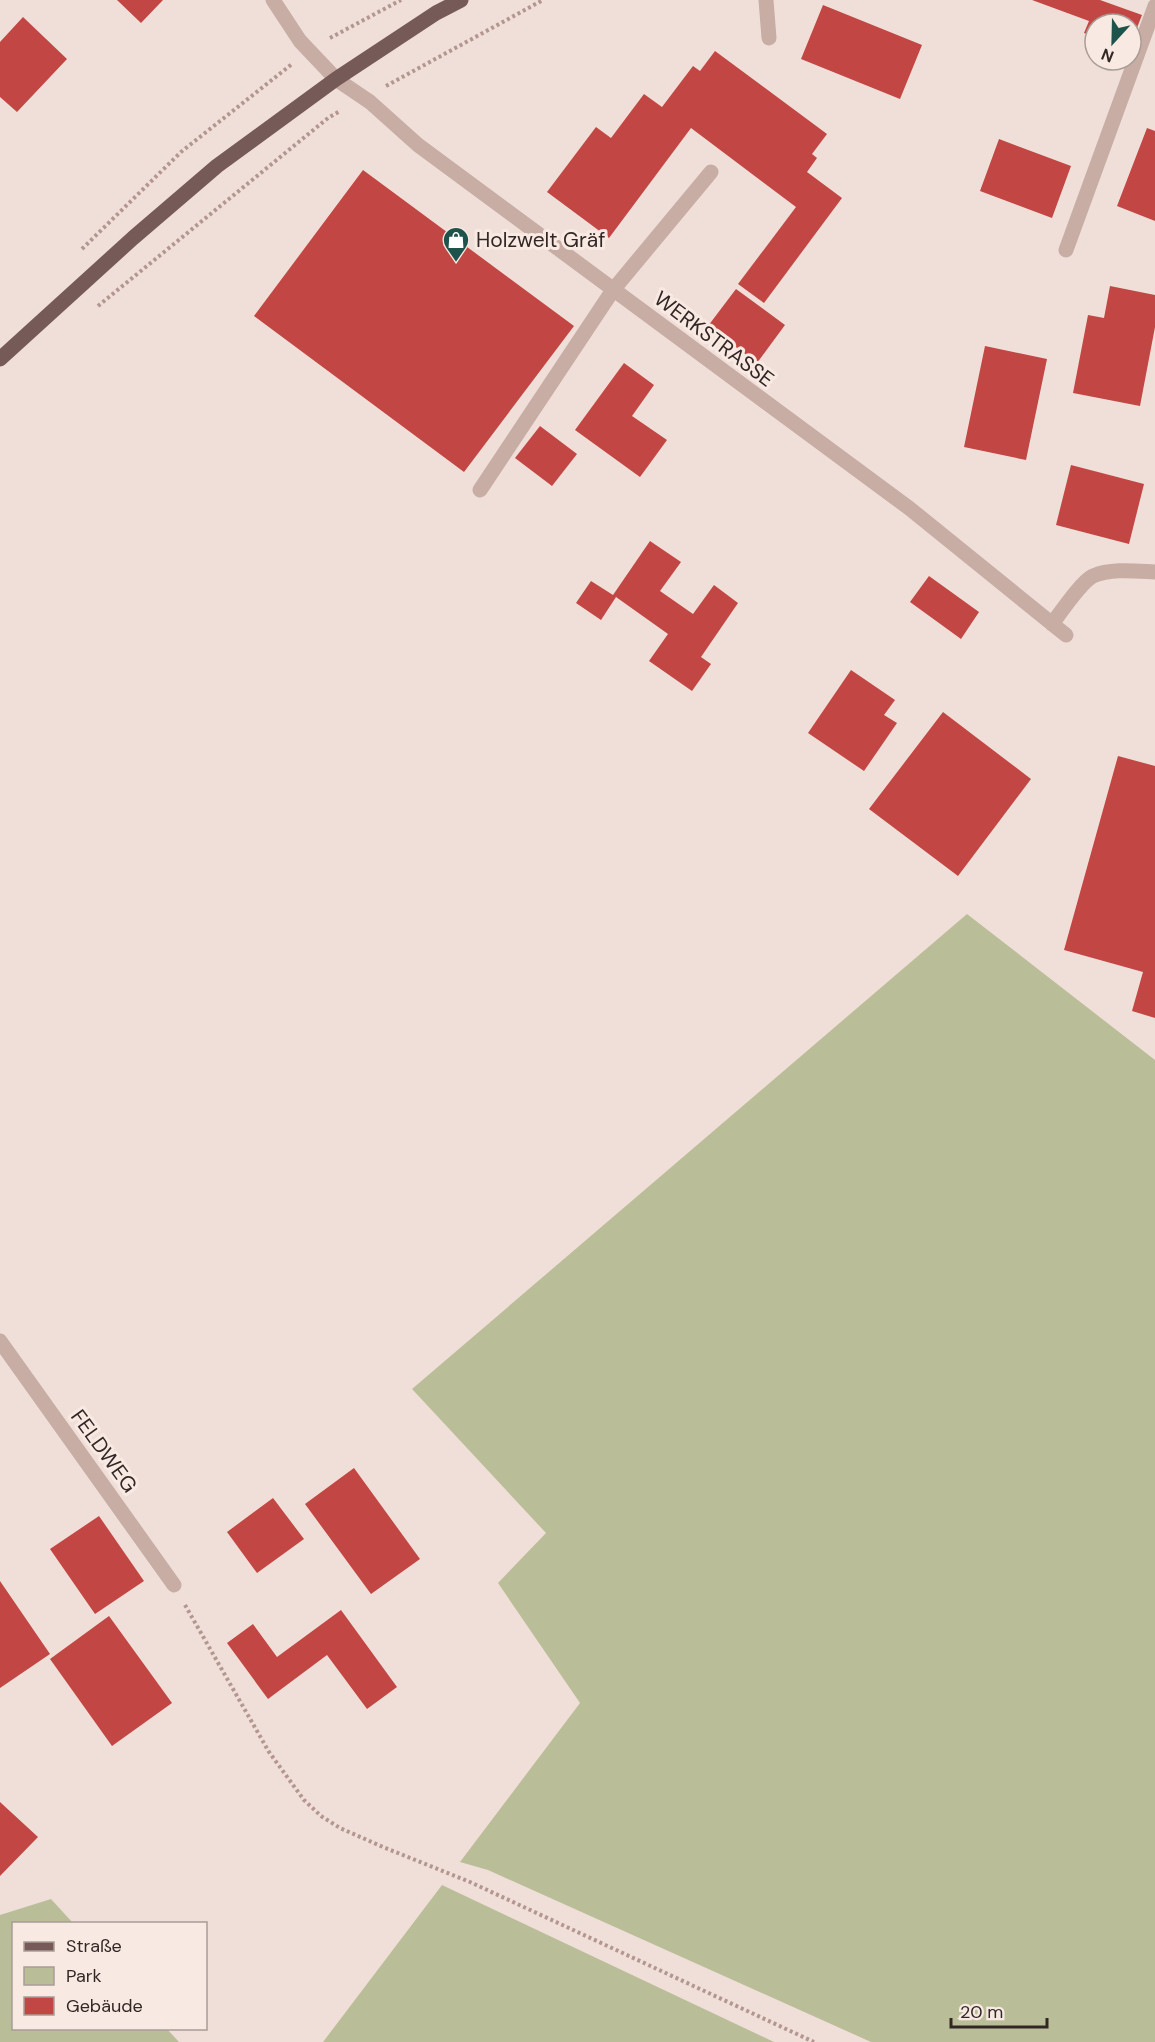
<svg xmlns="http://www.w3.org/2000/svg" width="1155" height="2042" font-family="'DM Sans',sans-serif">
	<rect width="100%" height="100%" fill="#f0dfd8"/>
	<path fill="#babe98" d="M967 914 1155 1060V2042H871L488 1870 460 1862 580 1703 498 1583 546 1533 412 1389Z
		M442 1885 774 2042H323Z
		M51 1899 73 1923 14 1924V2028L167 2029 179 2042H0V1915Z"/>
	<path fill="#c24643" d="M117 0H163L141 23Z
		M1032 0H1100L1142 15 1131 43V24H1095V37L1084 33 1089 21Z
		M823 5 922 45 900 99 801 59Z
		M23 17 67 59 17 112 0 97V42Z
		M715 51 827 134 812 154 817 158 807 172 842 198 764 303 738 284 796 207 691 128 609 238 547 192 596 127 611 138 644 94 662 107 693 66 700 71Z
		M1147 128 1155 131V221L1117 206Z
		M999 139 1071 166 1052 218 980 191Z
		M363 170 574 326 464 472 254 316Z
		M1110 286 1155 295V327L1140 406 1073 393 1088 315 1104 318Z
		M736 289 785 325 757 363 708 326Z
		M985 346 1047 359 1026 460 964 447Z
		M624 363 654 385 632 416 667 440 640 477 575 430Z
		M540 426 577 454 552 486 515 458Z
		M1071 465 1144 484 1129 544 1056 525Z
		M650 541 681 562 660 591 693 614 714 585 738 603 701 657 711 664 692 691 649 661 668 634 616 597 601 620 576 603 591 581 613 595Z
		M929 576 979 612 961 639 910 602Z
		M851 670 895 700 884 715 897 723 864 771 808 733Z
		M943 712 1031 779 958 876 869 809Z
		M1118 756 1155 766V1018L1132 1011 1143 972 1064 950Z
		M354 1468 420 1559 371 1594 305 1504Z
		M273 1498 304 1539 257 1573 227 1532Z
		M99 1516 144 1581 95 1614 50 1549Z
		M0 1581 50 1654 0 1688Z
		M341 1610 397 1687 367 1709 327 1655 268 1699 227 1643 253 1624 277 1657Z
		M109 1616 172 1703 112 1746 50 1659Z
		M0 1802 38 1837 0 1876Z"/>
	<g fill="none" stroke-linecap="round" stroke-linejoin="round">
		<path stroke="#b3968f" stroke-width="4" stroke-dasharray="3 3" stroke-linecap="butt" d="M330 38 401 0
			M386 86 543 0
			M82 249 181 152 292 64
			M98 306 328 118 340 111
			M185 1605 269 1752 304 1800 321 1816 340 1828 383 1847 470 1882 814 2042"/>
		<path stroke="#c7ada4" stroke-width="15" d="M273 0 300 41 336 79 370 102 418 145 909 508 1066 635
			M766 0 769 38
			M1066 250 1155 6
			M480 490 613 290 711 172
			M1052 624C1061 612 1081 582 1093 576 1111 568 1136 571 1155 572
			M0 1341 174 1585"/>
		<path stroke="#755a57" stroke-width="15" d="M0 359 133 238 217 166 336 79 436 13 461 0"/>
	</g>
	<defs>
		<g id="shop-pin" transform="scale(1.35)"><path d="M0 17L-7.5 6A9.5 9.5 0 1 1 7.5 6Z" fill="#1d534b" stroke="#f8eae3"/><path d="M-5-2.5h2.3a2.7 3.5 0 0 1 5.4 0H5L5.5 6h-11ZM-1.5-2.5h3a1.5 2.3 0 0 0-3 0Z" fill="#fff"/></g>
	</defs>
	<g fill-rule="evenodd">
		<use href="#shop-pin" x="456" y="240"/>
	</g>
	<g text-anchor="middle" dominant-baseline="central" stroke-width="6" stroke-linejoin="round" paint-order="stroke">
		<g font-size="21" fill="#332726" stroke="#f8eae3" text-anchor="start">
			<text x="476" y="240">Holzwelt Gräf</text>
		</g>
		<g font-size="21" fill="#332726" stroke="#f8eae3">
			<text transform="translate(714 339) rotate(37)">WERKSTRASSE</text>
			<text transform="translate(104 1451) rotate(54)">FELDWEG</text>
		</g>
	</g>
	<rect x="12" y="1922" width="195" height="108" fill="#f8eae3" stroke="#a99c97" stroke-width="1.5"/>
	<rect x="24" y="1942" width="30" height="9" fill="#755a57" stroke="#a99c97" stroke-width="1.5"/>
	<text x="66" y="1952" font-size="18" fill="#332726">Straße</text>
	<rect x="24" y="1967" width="30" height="18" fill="#babe98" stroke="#a99c97" stroke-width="1.5"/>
	<text x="66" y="1982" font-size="18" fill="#332726">Park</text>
	<rect x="24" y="1997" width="30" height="18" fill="#c24643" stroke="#a99c97" stroke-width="1.5"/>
	<text x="66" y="2012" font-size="18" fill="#332726">Gebäude</text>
	<g transform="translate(1113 42) rotate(202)"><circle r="28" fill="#f8eae3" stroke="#a99c97" stroke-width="1.5"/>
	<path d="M0-4.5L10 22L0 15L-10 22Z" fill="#1d534b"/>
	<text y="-9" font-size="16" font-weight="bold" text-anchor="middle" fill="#332726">N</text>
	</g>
	<path d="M951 2018v9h96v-9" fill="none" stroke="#332726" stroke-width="3"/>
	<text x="960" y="2018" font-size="18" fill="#332726" stroke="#f8eae3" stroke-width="4.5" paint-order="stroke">20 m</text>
</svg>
